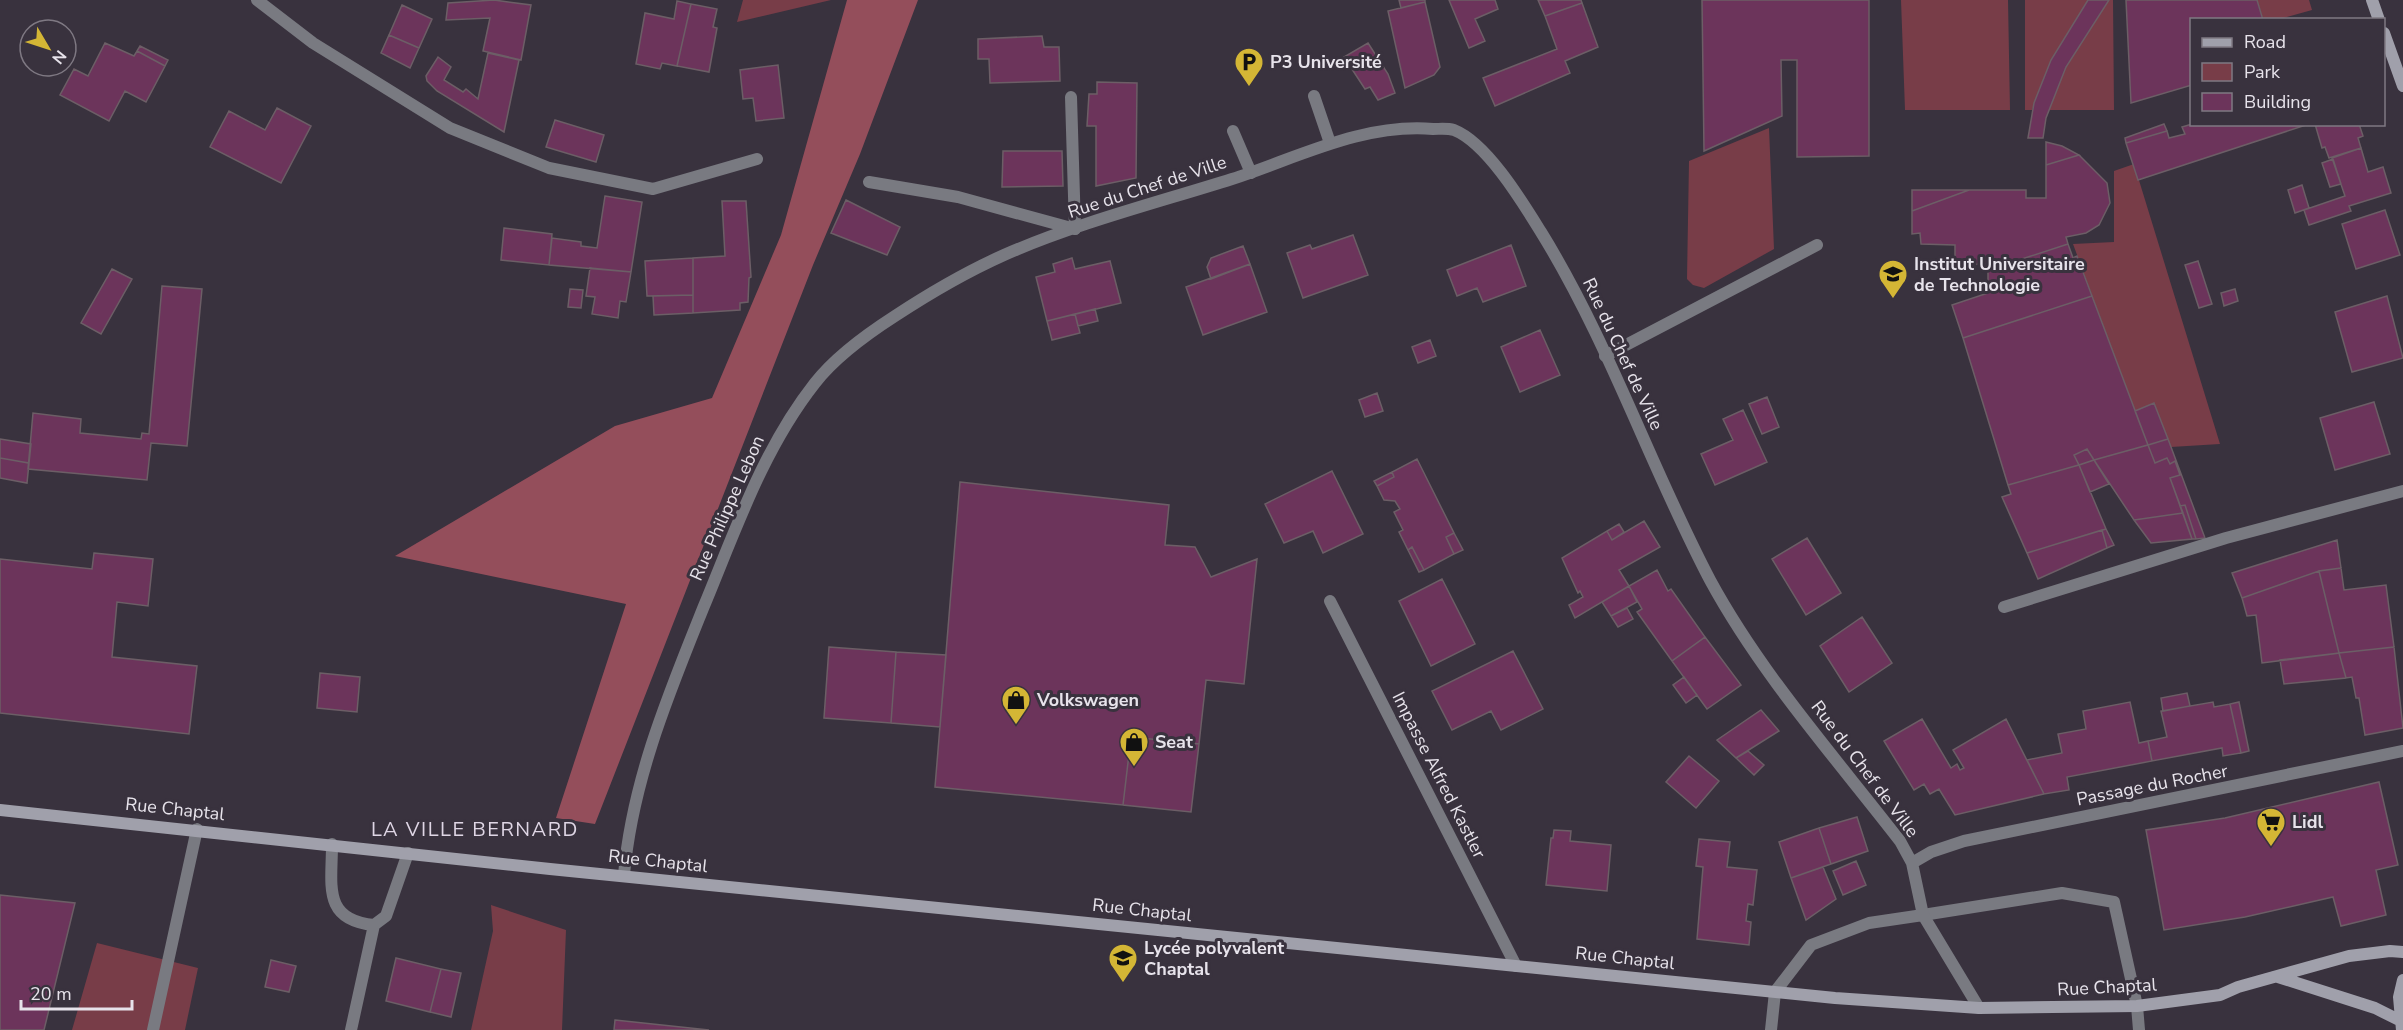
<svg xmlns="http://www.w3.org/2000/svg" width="2403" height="1030" font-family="'Nunito Sans',sans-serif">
	<rect width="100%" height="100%" fill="#39323e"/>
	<path fill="#783d48" d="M743 0H831L737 22Z
		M1901 0H2008L2010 110H1905Z
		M2025 0H2088L2051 60 2032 110H2025Z
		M2109 0H2113L2114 110H2048L2066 67Z
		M2257 0H2309L2312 10 2280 19H2263Z
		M1769 128 1774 249 1704 288 1693 285 1687 279 1689 161Z
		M2134 164 2220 444 2171 447 2154 403 2135 411 2073 244 2114 242V171Z
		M491 905 566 930 562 1030H471L493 931Z
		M97 943 198 968 185 1030H72Z"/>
	<path fill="#944e5b" d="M847 0H918L860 154 813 265 595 824 556 818 626 604 395 556 615 426 712 398 781 235Z"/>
	<path fill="#6c345b" stroke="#6c5e66" stroke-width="1.5" d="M494 0 531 5 521 60 483 51 490 18 446 20 448 3Z
		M1399 0H1425V2L1401 8Z
		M1449 0H1495L1498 9 1475 19 1485 41 1469 48Z
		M1538 0H1581L1582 3 1545 16Z
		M1702 0H1869V156L1797 157V60H1781L1782 116 1704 151Z
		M2088 0H2109L2066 67 2046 118 2043 138H2028L2034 103 2051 60Z
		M2126 0H2257L2263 20H2192V85L2131 103Z
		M677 1 691 4 677 66 662 63 660 69 636 64 645 13 674 19Z
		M1425 2 1440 67 1434 75 1405 88 1388 11Z
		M1582 3 1598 47 1565 61 1570 73 1495 106 1483 78 1557 49 1545 16Z
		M691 4 717 9 713 27 717 28 709 72 677 66Z
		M402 5 432 19 419 48 389 35Z
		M389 35 419 48 410 68 381 53Z
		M1042 36 1044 47H1059L1060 81 990 83 989 59H978V39Z
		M105 43 134 56 137 51 165 66 146 102 125 91 109 121 60 95 74 69 88 76Z
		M1368 43 1388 74 1395 93 1378 100 1370 87 1365 89 1344 57Z
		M140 46 168 60 165 66 137 51Z
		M488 53 519 60 504 132 437 91 427 81 426 76 438 57 451 67 444 80 463 92 466 89 478 99Z
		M778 65 784 118 756 121 753 98 743 99 740 70Z
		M1097 82 1137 83 1136 178 1096 186V126H1087L1089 94H1097Z
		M277 108 311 126 281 183 210 147 229 111 265 130Z
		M555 120 604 135 596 162 546 147Z
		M2164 124 2167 131 2126 143 2125 138Z
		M2192 124H2309L2138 180 2126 143 2167 131 2169 138 2185 134 2182 127Z
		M2315 124H2359L2363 136 2358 138 2361 148 2329 158 2325 147 2322 148Z
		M2046 142 2062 146 2079 155 2046 165Z
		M2361 148 2368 172 2383 167 2391 193 2349 206 2351 211 2309 225 2304 210 2345 196 2332 158Z
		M1003 151H1062L1063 186 1002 187Z
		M2079 155 2107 183 2110 203 2099 225 2086 233 2066 237 2068 244 1988 270 1989 264H1955V245L1921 244 1920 233 1912 234V211L1969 190H2026V198H2046V165Z
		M2333 159 2341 184 2330 187 2322 163Z
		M2302 185 2309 208 2295 213 2288 190Z
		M1912 190H1969L1912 211Z
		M605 196 642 202 631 272 549 265 552 238 581 242V246L597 248Z
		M846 200 900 227 887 255 831 233Z
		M722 201H746L751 277 749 278 748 302 740 303V310L693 313V258L725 256Z
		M2385 210 2400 255 2356 269 2342 224Z
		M504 228 552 234 549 265 501 260Z
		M1353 235 1368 275 1303 298 1287 253 1310 245 1312 249Z
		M2068 244 2073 258 2077 256 2092 296 1963 338 1952 305 1988 293V270Z
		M1511 245 1526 286 1483 302 1477 288 1457 296 1447 270Z
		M1243 246 1250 264 1211 279 1207 267 1211 258Z
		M693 258V295L647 296 645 261Z
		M1072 258 1075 269 1110 261 1121 303 1047 321 1036 277 1055 272 1053 264Z
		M2198 261 2212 304 2199 308 2185 265Z
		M1250 264 1267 312 1203 335 1186 287Z
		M590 268 631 272 626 302 620 301 618 318 592 314 595 297 586 296Z
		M112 269 132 279 101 334 81 323Z
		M162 286 202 289 187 446 151 443 147 480 28 469 33 413 81 419 80 433 141 439 142 433 149 434Z
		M570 289 583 290 581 308 568 307Z
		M2235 289 2238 301 2224 306 2221 293Z
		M693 295V313L654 315 653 296Z
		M2092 296 2148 445 2094 460 2087 449 2074 455 2079 465 2008 485 1963 338Z
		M2387 296 2403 358 2352 372 2335 312Z
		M1095 309 1098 321 1078 326 1075 314Z
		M1075 314 1080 333 1052 340 1047 321Z
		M1540 330 1560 375 1520 392 1501 347Z
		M1430 340 1436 356 1418 363 1412 347Z
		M1377 393 1383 411 1365 417 1359 400Z
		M1767 397 1779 427 1762 434 1749 404Z
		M2374 402 2390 454 2335 470 2320 418Z
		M2154 403 2168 439 2148 445 2135 411Z
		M1743 410 1767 462 1715 485 1701 454 1733 440 1723 419Z
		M0 439 31 444 29 463 0 458Z
		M2168 439 2171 447 2205 538 2196 539 2185 505 2180 506 2170 478 2180 475 2175 461 2170 464 2167 458 2155 463 2148 445Z
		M2148 445 2155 463 2167 458 2170 464 2175 461 2180 475 2170 478 2183 513 2134 520 2094 460Z
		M2087 449 2094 460 2079 465 2074 455Z
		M0 458 29 463 27 483 0 478Z
		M1417 459 1454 533 1446 537 1454 554 1424 570 1412 547 1408 550 1399 532 1403 530 1394 512 1400 509 1395 501 1384 500 1377 486 1394 477 1392 472Z
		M2094 460 2109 484 2090 492 2079 465Z
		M2079 465 2106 529 2027 553 2002 497 2011 494 2008 485Z
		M1332 471 1363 534 1323 553 1313 531 1284 543 1265 504Z
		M1392 472 1394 477 1377 486 1374 481Z
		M960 482 1169 505 1165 545 1195 547 1211 577 1257 559 1244 684 1206 680 1199 744 1131 737 1123 805 935 787Z
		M2185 505 2196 539H2192L2180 506Z
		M2183 513 2192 539 2151 543 2134 520Z
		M1644 521 1660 547 1619 570 1629 586 1575 618 1569 605 1583 597 1580 591 1578 593 1562 558 1607 531 1612 540Z
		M1619 524 1624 532 1612 540 1607 531Z
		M2106 529 2114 545 2107 548 2102 530Z
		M2102 530 2107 548 2038 579 2027 553Z
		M1454 533 1463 550 1454 554 1446 537Z
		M1807 538 1841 593 1806 615 1772 559Z
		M2337 540 2341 568 2319 571 2242 598 2232 573Z
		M1412 547 1424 570 1419 572 1408 550Z
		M94 553 153 559 148 606 117 602 112 657 197 666 189 734 0 713V559L92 569Z
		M2341 568 2344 590 2386 585 2394 647 2339 653 2319 571Z
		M1657 570 1668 591 1671 589 1705 637 1672 661 1637 612 1642 609 1629 586Z
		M2319 571 2339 653 2262 663 2256 615 2247 616 2242 598Z
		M1442 579 1475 644 1431 666 1399 601Z
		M1629 586 1637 602 1611 616 1602 602Z
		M1627 608 1633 619 1618 627 1611 616Z
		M1862 617 1892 663 1849 692 1820 646Z
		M1705 637 1741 685 1707 709 1672 661Z
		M829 647 896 652 891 723 824 718Z
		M2394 647 2403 728 2365 735 2359 698H2356L2352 677 2346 678 2339 653Z
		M1513 651 1543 709 1501 730 1491 711 1452 730 1432 691Z
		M896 652 946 655 940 727 891 723Z
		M2339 653 2346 678 2284 684 2280 660Z
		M320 673 360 677 357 712 317 708Z
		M1684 677 1697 695 1686 703 1673 685Z
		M2187 693 2190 706 2163 711 2161 698Z
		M2130 702 2139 743 2148 741 2152 761 2067 777 2069 790 2044 794 2027 760 2062 753 2058 734 2086 729 2083 711Z
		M2213 702 2214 707 2230 704 2241 753 2223 756 2222 748 2152 761 2148 741 2167 737 2161 711Z
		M2239 702 2249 751 2241 753 2230 704Z
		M1761 710 1779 731 1736 758 1717 740Z
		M1922 719 1951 768 1957 764 1960 770 1964 768 1953 750 2006 719 2044 794 1955 815 1939 789 1930 794 1924 784 1914 790 1884 741Z
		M1131 737 1199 744 1191 812 1123 805Z
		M1748 751 1764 765 1754 775 1736 758Z
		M1689 756 1719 781 1696 808 1666 782Z
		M2379 782 2398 865 2376 870 2386 915 2341 926 2333 897 2245 917 2164 930 2146 830 2225 818Z
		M1857 817 1868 851 1831 864 1819 828Z
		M1819 828 1831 864 1791 878 1779 842Z
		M1554 830 1571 831 1570 841 1611 845 1607 891 1546 885 1551 838H1553Z
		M1699 839 1730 842 1727 867 1757 870 1753 905 1748 904 1746 921 1751 922 1749 945 1697 939 1703 867 1696 866Z
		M1856 861 1866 885 1843 895 1833 871Z
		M1823 867 1836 899 1806 920 1791 878Z
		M0 895 75 903 44 1030H0Z
		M396 958 441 969 430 1012 386 1001Z
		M271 960 296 966 289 992 265 987Z
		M441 969 461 973 451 1017 430 1012Z
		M615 1020 709 1030H614Z"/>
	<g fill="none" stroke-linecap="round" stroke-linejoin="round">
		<path stroke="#797a81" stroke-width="12" d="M1314 96 1330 143
			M1071 97 1075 229
			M1233 131 1251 173
			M1605 356 1817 245
			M2004 607 2226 538 2403 491
			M332 844C332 885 322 920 374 925L386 916 408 853
			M1923 915 2062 893 2114 902 2137 1006
			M153 1030 197 829
			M351 1030 374 925
			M1771 1030 1775 992"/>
		<path stroke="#797a81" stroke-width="12" d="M257 0 313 43 450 128 549 168 653 189 757 159
			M869 182 958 197 1075 229
			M1330 601 1516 966
			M1912 863 1931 852 1964 841 2403 751
			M624 875C632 781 669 693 704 606 736 529 763 449 815 383 836 356 867 334 895 316 930 293 966 272 1004 255 1077 223 1156 203 1232 179 1297 158 1362 123 1433 129 1440 129 1447 128 1454 130 1487 143 1523 203 1541 232 1609 342 1650 466 1710 580 1761 674 1835 757 1900 841L1912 863 1923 915 1979 1008
			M1775 992 1811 945 1869 923 1923 915
			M2137 1006 2139 1030"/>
		<path stroke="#a0a0ab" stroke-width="12" d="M2372 0 2379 20
			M2384 33 2403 86
			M0 810 550 869 1835 998 1979 1008 2137 1006 2220 995 2238 987 2349 956 2390 951 2403 952
			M2278 977 2375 1008 2399 1020
			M2402 1030 2399 997 2403 980"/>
	</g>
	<defs>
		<g id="parking-pin" transform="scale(1.5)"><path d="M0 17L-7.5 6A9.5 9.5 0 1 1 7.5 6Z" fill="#d4b635" stroke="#39323e"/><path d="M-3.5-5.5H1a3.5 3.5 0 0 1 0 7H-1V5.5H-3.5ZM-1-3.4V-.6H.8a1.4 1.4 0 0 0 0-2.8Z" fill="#111"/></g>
		<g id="university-pin" transform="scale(1.5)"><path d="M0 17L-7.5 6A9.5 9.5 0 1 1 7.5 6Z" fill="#d4b635" stroke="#39323e"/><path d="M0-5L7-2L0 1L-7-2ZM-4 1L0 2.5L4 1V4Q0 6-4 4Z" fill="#111"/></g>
		<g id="shop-pin" transform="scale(1.5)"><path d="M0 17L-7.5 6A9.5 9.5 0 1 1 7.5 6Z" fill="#d4b635" stroke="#39323e"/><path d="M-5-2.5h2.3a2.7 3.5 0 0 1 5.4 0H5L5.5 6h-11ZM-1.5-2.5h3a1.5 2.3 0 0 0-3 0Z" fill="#111"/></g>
		<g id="supermarket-pin" transform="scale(1.5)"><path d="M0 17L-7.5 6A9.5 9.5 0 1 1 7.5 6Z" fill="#d4b635" stroke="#39323e"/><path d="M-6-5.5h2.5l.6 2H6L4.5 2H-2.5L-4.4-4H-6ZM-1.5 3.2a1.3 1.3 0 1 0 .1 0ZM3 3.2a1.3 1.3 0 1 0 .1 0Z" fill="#111"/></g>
		<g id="school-pin" transform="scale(1.5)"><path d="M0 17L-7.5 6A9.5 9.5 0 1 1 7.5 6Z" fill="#d4b635" stroke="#39323e"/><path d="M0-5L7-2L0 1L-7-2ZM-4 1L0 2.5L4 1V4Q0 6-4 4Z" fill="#111"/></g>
	</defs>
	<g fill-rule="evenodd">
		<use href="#parking-pin" x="1249" y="62"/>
		<use href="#university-pin" x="1893" y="274"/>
		<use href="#shop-pin" x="1016" y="700"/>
		<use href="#shop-pin" x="1134" y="742"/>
		<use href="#supermarket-pin" x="2271" y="822"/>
		<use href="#school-pin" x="1123" y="958"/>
	</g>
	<g text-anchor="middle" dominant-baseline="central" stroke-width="6" stroke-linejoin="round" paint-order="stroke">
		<g font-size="18" font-weight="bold" fill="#e7e3eb" stroke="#39323e" text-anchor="start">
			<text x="1270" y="62">P3 Université</text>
			<text x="1914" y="264">Institut Universitaire<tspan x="1914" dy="21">de Technologie</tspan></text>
			<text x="1037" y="700">Volkswagen</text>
			<text x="1155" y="742">Seat</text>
			<text x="2292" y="822">Lidl</text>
			<text x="1144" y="948">Lycée polyvalent<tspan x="1144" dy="21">Chaptal</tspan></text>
		</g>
		<g font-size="18" fill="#e7e3eb" stroke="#39323e">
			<text transform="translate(1147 187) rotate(-18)">Rue du Chef de Ville</text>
			<text transform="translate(1623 354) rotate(65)">Rue du Chef de Ville</text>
			<text transform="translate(727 508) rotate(-66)">Rue Philippe Lebon</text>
			<text transform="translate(1865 769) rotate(53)">Rue du Chef de Ville</text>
			<text transform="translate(1439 775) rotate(63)">Impasse Alfred Kastler</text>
			<text transform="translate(2152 785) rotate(-11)">Passage du Rocher</text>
			<text transform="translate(175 809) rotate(6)">Rue Chaptal</text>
			<text transform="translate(658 861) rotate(6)">Rue Chaptal</text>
			<text transform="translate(1142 910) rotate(6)">Rue Chaptal</text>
			<text transform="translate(1625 958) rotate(6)">Rue Chaptal</text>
			<text transform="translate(2107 987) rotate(-3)">Rue Chaptal</text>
		</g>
		<g font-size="20" letter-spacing="1.5" fill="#dfd6e5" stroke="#39323e">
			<text x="475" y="829">LA VILLE BERNARD</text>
		</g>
	</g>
	<rect x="2190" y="18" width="195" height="108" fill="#39323e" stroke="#7f7983" stroke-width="1.5"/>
	<rect x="2202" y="38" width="30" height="9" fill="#a0a0ab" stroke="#7f7983" stroke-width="1.5"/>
	<text x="2244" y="48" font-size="18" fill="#e7e3eb">Road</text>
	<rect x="2202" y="63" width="30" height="18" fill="#783d48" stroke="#7f7983" stroke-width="1.5"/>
	<text x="2244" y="78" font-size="18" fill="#e7e3eb">Park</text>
	<rect x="2202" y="93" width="30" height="18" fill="#6c345b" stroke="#7f7983" stroke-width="1.5"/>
	<text x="2244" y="108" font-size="18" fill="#e7e3eb">Building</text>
	<g transform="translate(48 48) rotate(129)"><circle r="28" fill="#39323e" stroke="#7f7983" stroke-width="1.5"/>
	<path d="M0-4.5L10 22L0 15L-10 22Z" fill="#d4b635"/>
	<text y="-9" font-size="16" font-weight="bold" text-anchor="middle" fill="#e7e3eb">N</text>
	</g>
	<path d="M21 1000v9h111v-9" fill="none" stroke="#e7e3eb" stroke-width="3"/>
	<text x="30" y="1000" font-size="18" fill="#e7e3eb" stroke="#39323e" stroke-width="4.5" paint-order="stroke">20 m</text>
</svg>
